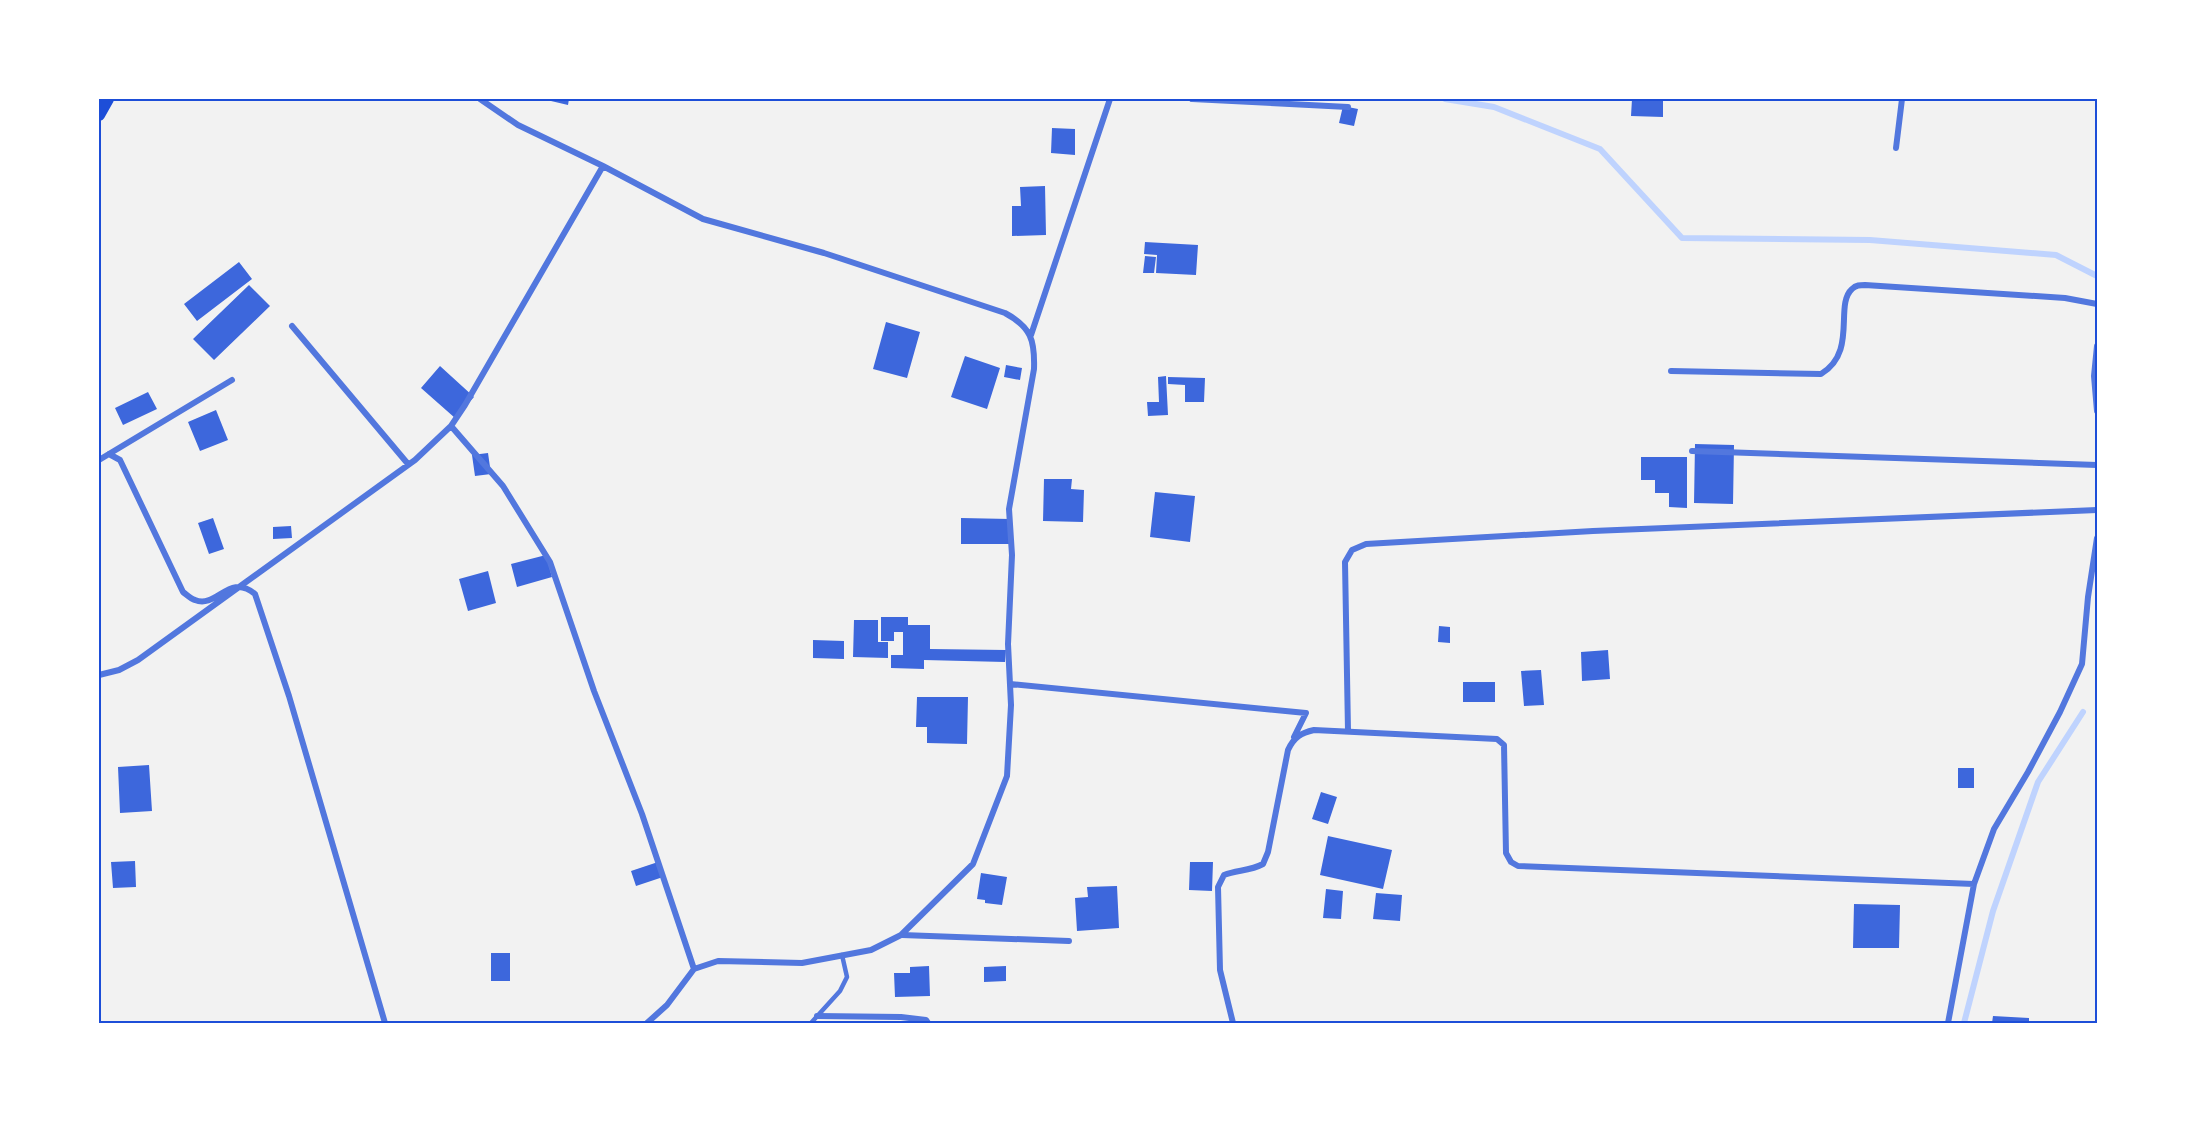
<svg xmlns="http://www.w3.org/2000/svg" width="2196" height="1122" font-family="'Public Sans',sans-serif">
	<rect width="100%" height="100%" fill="#f2f2f2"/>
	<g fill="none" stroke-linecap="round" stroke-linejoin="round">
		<path stroke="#bfd3fe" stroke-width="6" d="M1445 99 1494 107 1600 149 1682 238 1870 240 2056 255 2097 276
			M1964 1023 1993 911 2038 782 2083 712"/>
	</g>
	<path fill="#3d67dc" d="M551 99H569L568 105 551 101Z
		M1632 99H1663V117L1631 116Z
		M1343 106 1358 109 1354 126 1339 123Z
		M1052 128 1075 129V155L1051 153Z
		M1045 186 1046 235 1012 236V206H1021L1020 187Z
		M1145 242 1198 245 1196 275 1156 273 1157 255 1144 254Z
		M1145 256 1156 257 1154 273H1143Z
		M239 262 252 279 197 321 184 304Z
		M249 285 270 306 214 360 193 339Z
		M886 322 920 332 907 378 873 369Z
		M965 356 1000 368 987 409 951 397Z
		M1006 365 1022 368 1020 380 1004 377Z
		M440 366 474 397 455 418 421 388Z
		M1166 376 1168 415 1148 416 1147 402H1159L1158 377Z
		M1168 377 1205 378 1204 402H1185V385L1168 384Z
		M148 392 157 409 123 425 115 408Z
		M216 410 228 440 200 451 188 422Z
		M1695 444 1734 445 1733 504 1694 503Z
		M488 453 491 474 475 476 472 455Z
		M1641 457H1687V508L1669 507V493H1655V480H1641Z
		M1044 479H1072L1071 489 1084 490 1083 522 1043 521Z
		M1155 492 1195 496 1190 542 1150 537Z
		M213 518 224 549 209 554 198 523Z
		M961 518 1010 519V544H961Z
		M291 526 292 538 273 539V527Z
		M546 555 552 577 517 587 511 564Z
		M488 571 496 603 468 611 459 579Z
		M881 617H908V625H930V649L1006 650 1005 662 924 660V669L891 668V655H903V632H894V641H881Z
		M854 620H878V642H888V658L853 657Z
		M1439 626 1450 627V643L1438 642Z
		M813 640 844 641V659L813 658Z
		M1608 650 1610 679 1582 681 1581 652Z
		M1541 670 1544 705 1524 706 1521 671Z
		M1463 682H1495V702H1463Z
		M917 697H968L967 744 927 743V727H916Z
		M149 765 152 811 120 813 118 767Z
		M1958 768H1974V788H1958Z
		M1321 792 1337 797 1328 824 1312 819Z
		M1328 836 1392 850 1383 889 1320 875Z
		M135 861 136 887 113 888 111 862Z
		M658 862 663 877 636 886 631 871Z
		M1190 862H1213L1212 891 1189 890Z
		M981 873 1007 877 1002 905 985 903V900L977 899Z
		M1117 886 1119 928 1077 931 1075 898 1088 897 1087 887Z
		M1326 889 1343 891 1341 919 1323 918Z
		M1376 893 1402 895 1400 921 1373 919Z
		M1854 904 1900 905 1899 948H1853Z
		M491 953H510V981H491Z
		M929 966 930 996 895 997 894 973H910V967Z
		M1006 966V981L984 982V967Z
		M1993 1016 2029 1018V1023H1992Z"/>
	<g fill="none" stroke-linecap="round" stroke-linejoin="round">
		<path stroke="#5277de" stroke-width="4.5" d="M811 1023 840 991 847 977 842 955"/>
		<path stroke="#5277de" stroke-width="6" d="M480 99 518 125 603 166 703 219 824 253 1005 313C1031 327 1035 340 1034 369L1009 509 1012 555 1008 644 1011 705 1007 776 973 864 901 935 871 950 802 963 718 961 694 969 667 1005 647 1023
			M1192 99 1348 107
			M1896 148 1902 99
			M292 326 408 464
			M1031 335 1110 99
			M2097 346 2094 376 2097 411
			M1671 371 1821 374C1858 352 1834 305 1852 289 1856 285 1860 285 1865 285L2065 298 2097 304
			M451 426 503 486 550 562 594 691 642 814 694 969
			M1692 451 2097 465
			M109 454 120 460 183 592C187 595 191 599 195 600 217 609 229 572 255 594L289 696 385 1023
			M99 460 232 380
			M99 675 119 670 138 660 415 460 451 426 465 405 603 166
			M1010 684 1306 713 1294 737
			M1348 731 1345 562 1352 550 1366 544 1593 531 2097 510
			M902 935 1069 941
			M817 1016 901 1017 926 1020 928 1023
			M1233 1023 1220 970 1218 887 1224 875C1237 870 1250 871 1263 864L1268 852 1288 750C1294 737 1301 733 1314 730L1497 739 1504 745 1506 853 1511 862 1518 866 1974 884
			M1948 1023 1974 884 1994 829 2028 772 2060 712 2082 664 2088 597 2097 538"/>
		<path stroke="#1d4ed8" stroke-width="12" d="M99 115 108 99"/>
	</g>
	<rect width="2196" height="1122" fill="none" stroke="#ffffff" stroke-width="201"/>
	<rect x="100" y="100" width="1996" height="922" fill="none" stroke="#1d4ed8" stroke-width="2"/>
</svg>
